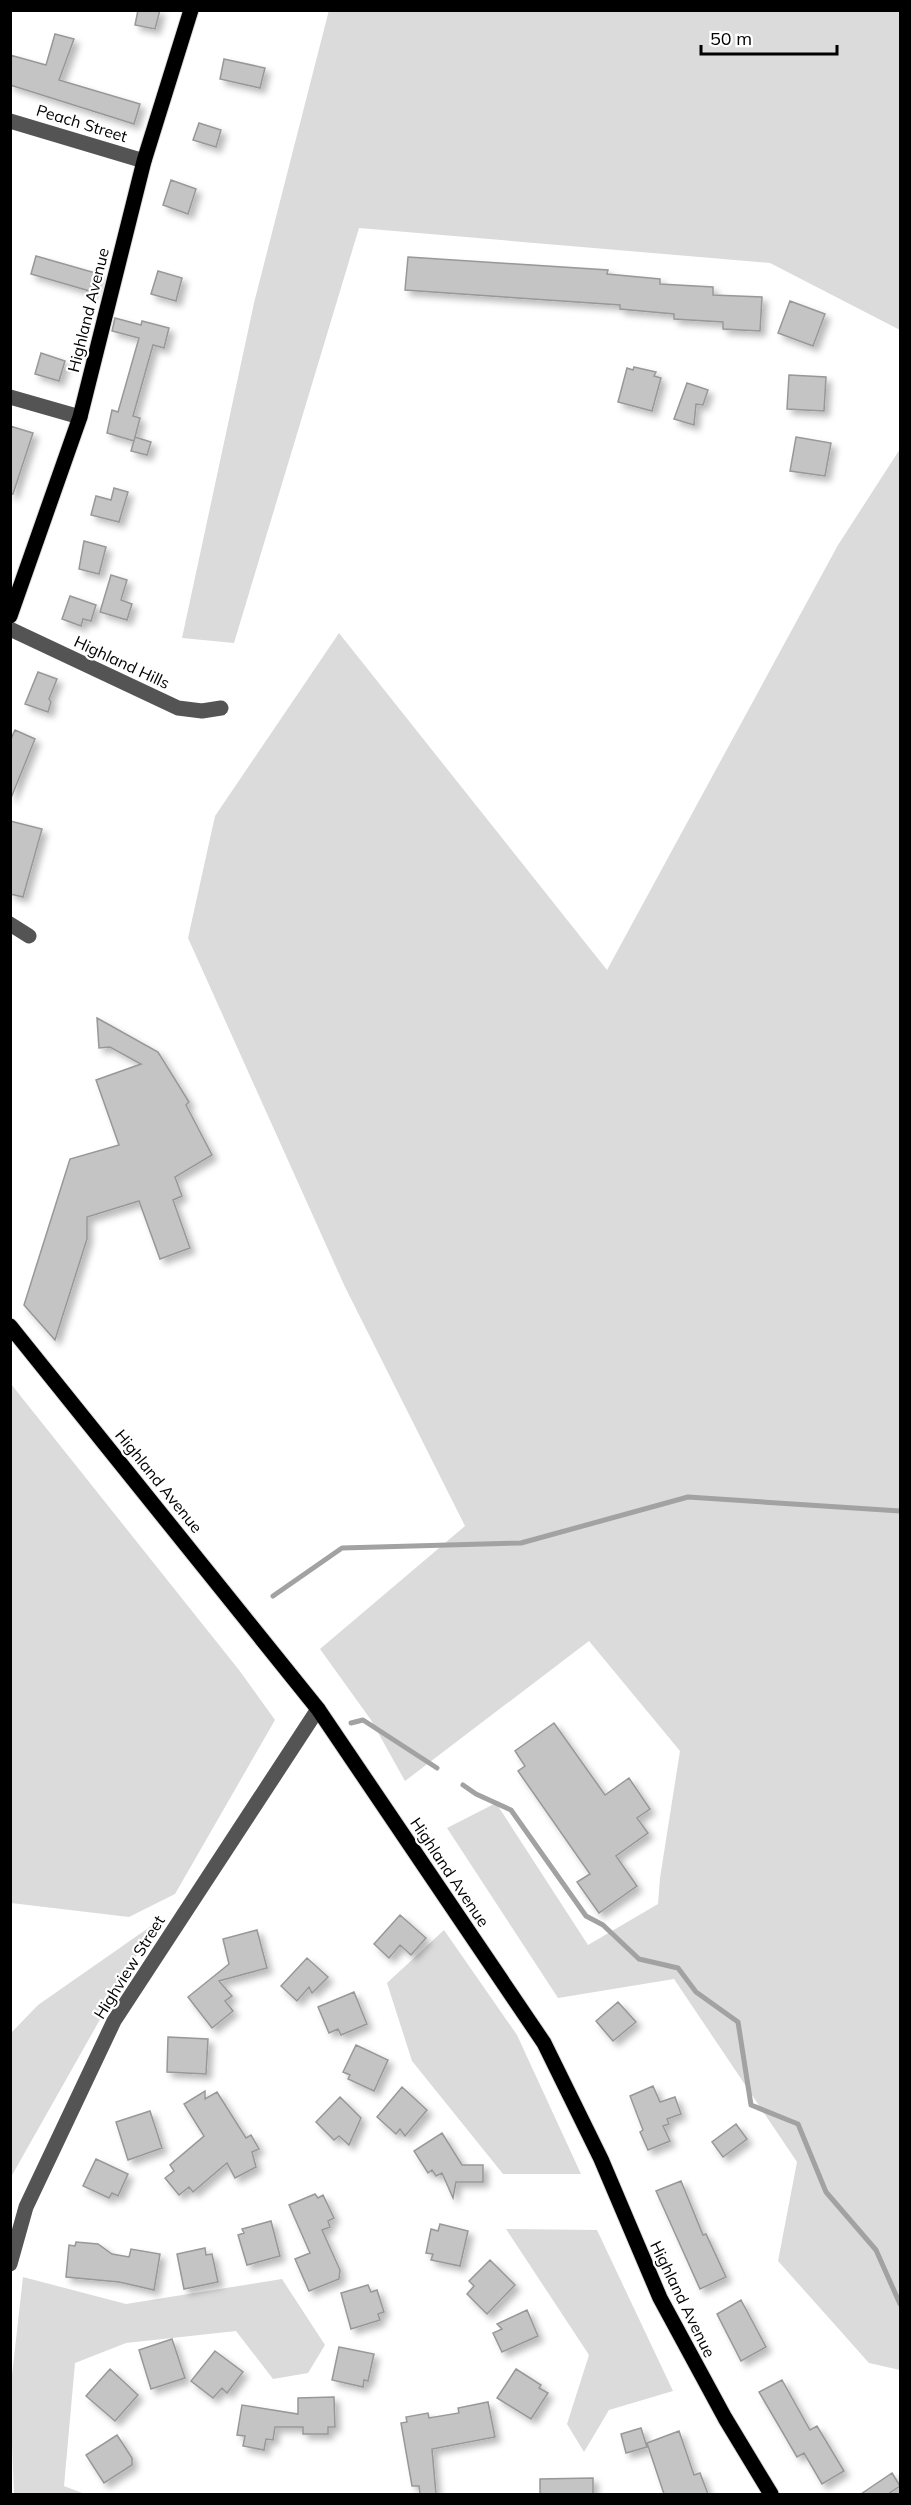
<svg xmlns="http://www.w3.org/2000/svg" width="911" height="2505" font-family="Mulish,sans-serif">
	<defs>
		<filter id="shadow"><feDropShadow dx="5" dy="5" stdDeviation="3" flood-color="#0004"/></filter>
	</defs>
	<rect width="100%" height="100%" fill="#fff"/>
	<path fill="#dbdbdb" d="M329 10 900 11V330L770 263 359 228 234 643 182 638 254 303Z
		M900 449V2370L869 2363 778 2261 797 2162 674 1979 558 1998 447 1828 496 1803 588 1945 658 1904 660 1878 680 1751 589 1641 405 1781 371 1720 320 1649 465 1526 345 1287 188 938 215 816 339 633 607 970 838 545Z
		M11 1384 239 1670 275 1720 175 1894 129 1917 11 1903Z
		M154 1924 11 2177V2033L38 2005Z
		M444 1930 517 2035 581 2174H503L412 2061 387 1983Z
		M506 2229 597 2230 673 2391 609 2410 584 2452 567 2424 589 2355Z
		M23 2277 126 2304 282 2279 325 2345 308 2373 273 2379 236 2331 126 2343 75 2363 64 2486 85 2494H14L10 2393Z"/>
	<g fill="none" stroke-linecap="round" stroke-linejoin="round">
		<path stroke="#a2a2a2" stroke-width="5" d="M273 1596 342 1548 521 1543 688 1497 900 1511
			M351 1723 363 1720 437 1768
			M463 1785 476 1794 511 1810 586 1916 603 1925 639 1959 678 1968 696 1992 738 2022 751 2105 798 2124 826 2192 876 2250 900 2304"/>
	</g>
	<path fill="#c4c4c4" stroke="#989898" stroke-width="1.5" filter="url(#shadow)" d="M138 10H160L155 29 135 25Z
		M55 34 74 39 59 80 140 104 134 124 10 85V55L46 65Z
		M224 59 265 68 260 88 220 79Z
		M199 123 221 130 216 147 193 140Z
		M171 180 196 189 188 214 163 205Z
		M36 256 99 274 93 292 31 274Z
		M408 257 608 270 607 274 660 279V284L713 287V295L762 297 760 331 723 329V322L674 319V314L620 309V305L405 290Z
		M158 271 182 278 176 301 151 294Z
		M790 301 825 314 813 346 778 333Z
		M115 318 141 325 142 321 169 328 164 348 153 345 133 416 140 418 134 441 107 433 112 410 118 412 139 338 112 331Z
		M41 353 65 361 59 381 35 374Z
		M634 367 656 372 654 376 661 378 652 411 618 402 627 368 633 370Z
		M789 375 826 377 824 411 787 409Z
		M687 383 708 390 703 405 696 404 694 425 674 419Z
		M10 426 33 433 13 494H10Z
		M135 437 151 442 147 455 131 451Z
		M796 437 831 443 825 476 790 471Z
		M114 488 128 492 119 522 91 515 96 496 111 500Z
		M84 541 106 547 99 574 79 569Z
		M111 575 127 580 121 600 132 604 127 620 100 612Z
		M70 596 96 605 91 621 83 619 81 626 62 619Z
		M38 672 57 679 49 699 51 702 48 712 25 704Z
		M15 730 35 739 11 798 10 741Z
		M10 821 42 829 23 897 10 894Z
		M97 1018 158 1052 189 1102 186 1105 212 1155 175 1177 182 1196 173 1200 190 1248 160 1259 139 1201 87 1217V1239L55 1340 24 1305 70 1159 119 1145 96 1080 141 1064 110 1047 99 1048Z
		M554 1723 605 1795 629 1778 650 1809 637 1818 648 1833 616 1856 637 1886 599 1913 577 1882 590 1874 518 1771 525 1766 515 1751Z
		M400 1915 426 1938 411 1955 400 1945 389 1958 374 1944Z
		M257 1930 267 1968 219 1981 232 1996 225 2001 233 2011 212 2028 188 1997 229 1964 223 1939Z
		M307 1958 328 1977 312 1993 309 1987 297 2001 281 1986Z
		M354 1992 367 2024 341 2035 338 2029 329 2033 318 2007Z
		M618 2002 636 2022 613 2041 596 2021Z
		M168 2037 208 2039 206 2074 167 2072Z
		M356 2045 388 2060 374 2091 348 2079 350 2075 343 2072Z
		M653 2086 660 2102 675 2097 681 2114 667 2119 669 2124 663 2126 670 2141 648 2150 640 2132 643 2130 630 2096Z
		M402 2087 427 2110 405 2136 400 2129 396 2134 377 2117Z
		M205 2091V2099L217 2092 246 2138 251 2135 259 2149 252 2152 256 2167 235 2178 227 2163 193 2192 189 2187 179 2195 165 2178 174 2171 170 2165 204 2136 184 2104Z
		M340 2097 361 2118 349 2145 339 2136 334 2140 316 2122Z
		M150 2111 162 2148 128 2160 116 2122Z
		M736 2124 747 2139 723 2157 712 2142Z
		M442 2133 462 2165H483V2182H456L453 2198 442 2173 436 2176 432 2170 428 2173 414 2151Z
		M96 2159 128 2174 118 2196 112 2193 109 2198 83 2186Z
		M681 2181 703 2235 706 2234 726 2277 700 2289 656 2191Z
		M315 2194 318 2198 323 2195 334 2218 328 2221 330 2227 322 2230 340 2270 339 2279 309 2291 295 2259 310 2253 289 2205Z
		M271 2221 280 2256 247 2265 238 2235 244 2233 242 2229Z
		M440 2224 468 2231 460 2266 431 2260 433 2254 426 2253 431 2229 438 2231Z
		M76 2242 98 2244 112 2254 129 2257 131 2249 160 2254 154 2290 119 2282 66 2277 69 2245 75 2246Z
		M205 2248 206 2255 212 2254 218 2282 184 2289 177 2254Z
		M490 2260 515 2285 487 2314 467 2294 474 2286 469 2281Z
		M368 2285 371 2292 377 2290 384 2312 378 2314 380 2320 351 2329 341 2293Z
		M741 2300 766 2347 741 2361 717 2314Z
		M527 2310 538 2336 502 2352 493 2333 502 2329 497 2324Z
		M172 2339 185 2378 151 2389 139 2350Z
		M339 2347 374 2354 368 2381 364 2380 363 2387 332 2380Z
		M215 2351 243 2372 227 2393 222 2388 213 2398 191 2381Z
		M110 2369 138 2395 115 2421 86 2396Z
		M516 2369 541 2385 539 2388 548 2393 531 2419 497 2398Z
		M782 2380 810 2430 817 2426 844 2471 822 2484 804 2453 797 2457 759 2392Z
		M334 2397 335 2427H328V2434H303V2427H275L273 2440 266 2439 264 2450 243 2446 245 2436 237 2435 242 2405 298 2414V2398Z
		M488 2402 495 2437 432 2449 436 2494H420L419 2486H412L401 2423 407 2422 406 2417 428 2413 429 2418 459 2413 458 2408Z
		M641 2428 647 2447 626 2453 621 2434Z
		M679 2431 694 2475 700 2473 708 2494H664L647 2443Z
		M117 2435 132 2458V2465L104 2483 86 2455Z
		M892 2473 900 2486 888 2494H861Z
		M593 2478V2494H540V2479Z"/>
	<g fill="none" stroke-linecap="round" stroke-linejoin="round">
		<g stroke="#dbdbdb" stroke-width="17">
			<path id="major" d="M10 616 80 417 144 161 191 10
				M10 1326 318 1709 544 2043 601 2159 660 2298 725 2418 771 2494"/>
		</g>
		<path stroke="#545454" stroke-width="15" d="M10 121 144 161
			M10 397 80 417
			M10 629 178 708 202 711 221 708
			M10 924 29 936
			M10 2264 26 2207 114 2021 318 1709"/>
		<use href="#major" stroke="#000" stroke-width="15"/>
	</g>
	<g text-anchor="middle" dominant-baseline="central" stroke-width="4.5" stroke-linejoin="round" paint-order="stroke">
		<g font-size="16" fill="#000" stroke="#fff">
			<text transform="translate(82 123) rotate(17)">Peach Street</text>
			<text transform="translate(88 310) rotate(-76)">Highland Avenue</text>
			<text transform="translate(122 662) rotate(25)">Highland Hills</text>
			<text transform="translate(159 1481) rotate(51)">Highland Avenue</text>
			<text transform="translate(450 1872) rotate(56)">Highland Avenue</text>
			<text transform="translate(129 1967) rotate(-58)">Highview Street</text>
			<text transform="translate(683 2299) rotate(64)">Highland Avenue</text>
		</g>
	</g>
	<rect width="911" height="2505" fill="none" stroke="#000000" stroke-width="24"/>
	<path d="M701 45v9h136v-9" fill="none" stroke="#000000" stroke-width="3"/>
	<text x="710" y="45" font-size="18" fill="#000000" stroke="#ffffff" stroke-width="4.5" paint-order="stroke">50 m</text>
</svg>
